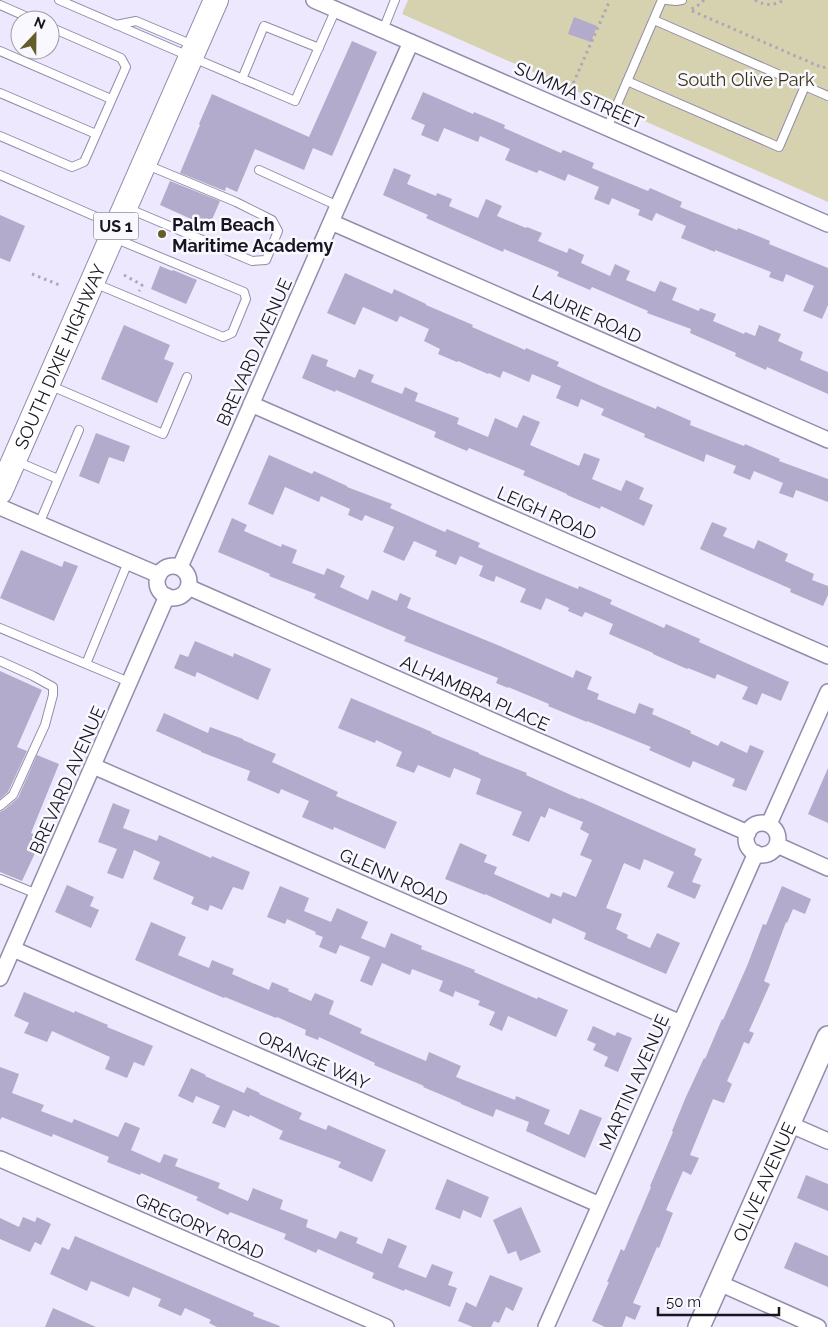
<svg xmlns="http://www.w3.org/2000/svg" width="828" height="1327" font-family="Raleway,sans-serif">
	<rect width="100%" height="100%" fill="#ede8fd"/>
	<path fill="#d6d1ae" d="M408 0H828V202L402 14Z"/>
	<path fill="#b3abcb" d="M574 17 597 26 591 42 568 34Z
		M352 41 377 52 332 156 313 148 304 170 255 149 237 192 226 187 225 191 180 173 200 125 199 124 212 94 309 137Z
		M423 92 473 114 474 112 505 125 504 128 561 153 563 150 594 163 592 168 648 191 650 188 682 202 680 207 737 230 738 228 770 241 769 244 828 268V305L822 319 803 311 814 286 786 274 783 282 769 277 771 272 715 250V252L681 238 686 226 656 213 652 221 638 215 640 210 612 198 609 205 594 199 599 187 568 174 565 181 539 170 537 173 505 160 510 149 480 136 478 142 444 128 438 142 421 135 425 125 411 119Z
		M394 168 411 175 407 184 436 196 437 193 452 199 449 206 478 218 486 199 502 206 497 216 526 228 527 227 542 233 538 241 567 253 569 248 584 255 581 263 610 276 615 264 630 271 626 280 655 292 660 281 677 288 672 300 699 311 700 308 716 314 713 321 744 334 745 332 755 336 759 325 781 334 778 341 803 352 800 360 828 372V394L767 367 766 370 735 356 736 353 690 333 691 329 647 313 648 311 592 287 590 290 557 276 559 272 504 249 503 252 426 218 428 215 383 195Z
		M170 181 220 201 209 227 160 205Z
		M0 215 25 226 10 262 0 258Z
		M160 266 172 271 173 270 197 280 186 304 151 289Z
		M345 273 392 294 394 289 426 304V305L473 325 472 327 525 350 526 348 559 362 557 366 601 386 656 409 657 406 691 421 690 425 744 446 745 444 780 459 779 461 828 479V502L796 490 793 498 779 493 783 483 754 471 750 480 733 473 736 466 706 454 704 462 644 437 645 434 601 415 604 409 581 399 578 407 556 398 561 386 532 374 529 382 503 371 500 378 489 373 488 374 458 361 457 362 438 354 440 349 424 341 429 329 400 316 397 322 363 307 355 325 327 313Z
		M124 325 170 345 164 359 174 363 157 403 101 379Z
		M312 354 328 360 326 366 355 378 359 369 374 375 371 382 402 394 405 387 418 393 415 401 459 418 457 424 488 437 495 418 517 428 523 415 540 422 530 445 579 466 584 453 600 459 592 479 621 491 626 480 644 488 639 499 653 505 644 526 601 506 600 509 567 495V494L523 475 525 471 469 448 467 451 434 437 436 432 336 390 335 392 302 378Z
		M96 433 130 446 124 462 109 457 99 484 79 476Z
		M269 455 312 474 314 471 347 486V487L392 504 390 508 445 532 447 529 480 543 478 547 534 571 578 589 579 586 612 600 610 604 664 628 666 624 700 639 699 642 789 682 781 701 762 693 757 705 742 699 748 687 717 674 715 679 688 668 687 669 653 654V653L609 634 613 624 585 612 582 617 568 611 569 608 546 598 541 610 520 602 526 589 496 576 494 582 479 576 483 566 460 556 456 565 435 556 437 551 414 541 404 561 383 552 394 527 365 515 362 521 348 515 350 509 321 496 319 502 285 487 273 515 248 504Z
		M232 518 247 525 244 531 281 547 282 544 297 550 292 563 324 575 327 568 345 576 340 587 368 600 372 590 397 601 400 593 411 598 407 608 500 646 573 678 576 670 592 677 587 689 599 694 597 699 635 714 639 703 654 709 652 714 691 731 690 733 718 746 721 741 747 753 750 745 764 751 746 791 732 786 735 779 693 761 690 768 649 750 651 747 587 721V722L548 706 549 704 508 687V688L496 683 498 678 404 641 406 637 314 598 316 594 269 576 270 574 218 552Z
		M712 522 727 528 723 536 754 549 758 540 788 554 785 561 814 574 812 580 828 586V595L823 606 790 592 791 589 700 549Z
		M21 550 62 567 64 561 78 566 54 621 0 598Z
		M195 641 233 657 234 653 271 669 258 700 197 672 195 677 174 668 180 654 188 657Z
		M0 671 42 690 17 747 27 751 8 792 0 799Z
		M351 698 432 732 431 733 479 753V754L527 773 526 775 580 799 581 798 696 849 694 855 702 859 692 882 701 885 695 899 667 887 674 872 644 859 640 870 624 863 606 908 622 914 616 929 628 935 627 938 650 948 657 933 680 943 666 974 584 939 586 933 553 918 551 924 485 894V895L445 879 460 843 487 855 484 862 497 867 494 874 549 898 551 893 561 897 563 892 576 897 592 860 580 855 589 834 580 829 583 822 549 808 545 818 541 816 529 842 512 835 522 812 476 794 481 779 454 768 450 778 418 765 414 773 396 766 402 752 376 740 375 743 338 728Z
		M164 713 208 733 210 727 243 739V740L276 754 272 762 338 792 336 796 397 822 385 849 334 827 333 830 302 817 309 801 281 789 279 794 247 780 250 771 201 752V751L156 731Z
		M37 755 59 764 31 833 42 838 22 881 0 872V812L4 810 18 798Z
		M828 768V823L808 814Z
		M113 803 130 810 123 828 157 841 159 835 211 858 212 856 250 872 243 890 233 887 222 910 210 905 208 911 191 904 194 897 153 879 160 862 134 850 123 879 107 873 117 849 98 842Z
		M67 885 94 897 90 906 99 910 91 928 55 912Z
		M280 886 309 898 304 911 331 922 337 908 368 922 361 938 385 948 391 933 422 946 421 949 475 970 474 972 537 999 538 997 568 1010 556 1037 508 1016 502 1031 489 1025 495 1012 478 1005 480 1001 455 991 453 997 439 991 443 981 412 969 410 975 382 963 372 986 360 981 370 957 340 945 336 954 319 947 323 937 315 934 316 932 287 919 285 924 267 917Z
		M782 886 811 899 805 914 793 909 787 923 786 922 764 981 770 984 749 1031 754 1033 749 1044 744 1042 737 1059 727 1081 732 1084 724 1103 713 1099 690 1155 699 1158 691 1175 683 1171 666 1210 673 1213 659 1248 657 1247 633 1303 641 1306 635 1320 626 1316 622 1327H605L592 1321 609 1282H607L621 1249 624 1251 651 1187 650 1186 673 1132 672 1131 685 1099 704 1058 705 1059 722 1019 723 1020 747 966 763 924 766 925Z
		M151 922 186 937 178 955 209 968 212 960 234 969 232 974 269 990 272 982 289 989 288 991 311 1001 315 993 334 1001 329 1014 362 1029 360 1033 369 1037 426 1061 429 1052 461 1066 456 1077 515 1100 516 1096 550 1110 544 1124 569 1135 580 1109 602 1118 585 1158 526 1131 529 1122 496 1109 493 1117 461 1104V1103L423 1087 424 1086 374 1065 375 1063 319 1037 318 1040 305 1035 306 1030 277 1017 276 1018 225 997 224 998 135 960Z
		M24 992 74 1013 75 1011 108 1025 107 1027 153 1046 144 1066 134 1062 127 1078 105 1069 110 1057 52 1031 47 1042 24 1033 29 1023 14 1016Z
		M593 1026 615 1036 617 1032 632 1038 618 1072 604 1066 608 1057 593 1050 596 1044 587 1040Z
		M0 1067 19 1074 12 1093 44 1105 41 1111 72 1123 74 1119 118 1137 125 1122 140 1128 131 1150 160 1163 164 1154 178 1159 175 1166 220 1183 218 1188 248 1201 253 1188 283 1200 280 1209 308 1220 306 1227 336 1239 340 1231 358 1238 356 1243 382 1254 388 1238 407 1246 398 1267 426 1278 432 1264 453 1272 448 1285 457 1288 450 1307 405 1289 404 1291 372 1278 374 1273 318 1249 316 1253 284 1239 286 1234 230 1212 228 1215 196 1200 198 1197 141 1173 140 1175 107 1162 109 1157 53 1134 52 1137 2 1117 0 1120Z
		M191 1068 206 1075 205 1076 244 1093 247 1087 260 1093 259 1094 302 1113 299 1119 326 1130 328 1125 386 1150 372 1182 338 1167 341 1162 279 1139 283 1131 250 1115 249 1117 233 1110 225 1128 212 1123 220 1106 196 1096 193 1103 178 1096Z
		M806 1175 828 1184V1211L797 1198Z
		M447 1179 489 1197 481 1218 463 1210 460 1219 435 1209Z
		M521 1207 541 1252 520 1261 516 1251 508 1254 493 1220Z
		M23 1217 35 1222 37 1217 51 1224 41 1245 35 1242 30 1252 0 1239V1218L19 1227Z
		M75 1236 254 1313 253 1316 280 1326 279 1327H217L209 1323 211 1320 185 1308 181 1316 158 1306 161 1299 133 1287 129 1297 91 1281 87 1291 50 1274 62 1247 69 1250Z
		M795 1242 828 1256V1287L784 1268Z
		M490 1275 523 1288 513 1311 506 1307 499 1323 494 1321 491 1327H473L458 1321 466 1302 476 1307Z
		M53 1308 96 1327H45Z"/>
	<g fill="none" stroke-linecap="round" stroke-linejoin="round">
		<g stroke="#938cab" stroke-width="10">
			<path id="lane" d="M59 0 191 57 295 101 336 9
				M666 0 676 1 682 0
				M0 5 34 20
				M654 20 805 86
				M116 25 136 21 193 45
				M383 30 395 0
				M0 51 111 99
				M242 79 264 26 319 48
				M627 81 779 147 805 86 828 96
				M0 93 96 134
				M607 128 662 0
				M0 136 72 167 84 162 126 67 121 58 50 27
				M259 170 338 206
				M0 175 115 225
				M127 208 252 261 266 260 278 231 272 220 236 202 147 165
				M94 283 223 337 232 333 246 299 244 292 114 238
				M49 385 163 434 187 377
				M16 461 58 479
				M39 524 79 430
				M0 628 129 682
				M0 661 33 676 53 687V695L45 725 13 795 0 806
				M86 664 128 562
				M0 879 37 894"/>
		</g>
		<g stroke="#938cab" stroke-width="18">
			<path id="street" d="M314 0 828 224
				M331 222 828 440
				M251 404 828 656
				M0 507 159 575
				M157 582a16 16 0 1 1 32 0a16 16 0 1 1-32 0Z
				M180 567 338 206 411 42
				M188 587 748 833
				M93 766 681 1023
				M746 839a16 16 0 1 1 32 0a16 16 0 1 1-32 0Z
				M769 824 828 692
				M777 845 828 868
				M13 949 600 1205
				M0 978 167 596
				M789 1124 828 1141
				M0 1159 386 1327
				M719 1283 818 1327
				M546 1327 756 853"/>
		</g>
		<g stroke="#938cab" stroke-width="24">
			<g id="secondary">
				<path id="s1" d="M699 1327 828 1037"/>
			</g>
		</g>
		<g stroke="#938cab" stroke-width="26">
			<g id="primary">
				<path id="s2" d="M0 492 216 0"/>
			</g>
		</g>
		<path stroke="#aca7b9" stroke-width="3" stroke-dasharray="2.5 4" stroke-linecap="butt" d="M704 0 700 4 690 10 823 68 828 65
			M755 0C765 6 774 6 784 0
			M568 95 610 0
			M32 274 62 286
			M124 275 142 285 139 291"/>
		<use href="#lane" stroke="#fff" stroke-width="8"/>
		<use href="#street" stroke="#fff" stroke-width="15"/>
		<use href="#secondary" stroke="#fff" stroke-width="21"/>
		<use href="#primary" stroke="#fff" stroke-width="24"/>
	</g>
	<circle fill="#645d29" stroke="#f9f8ff" stroke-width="2" cx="162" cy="234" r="5"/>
	<g text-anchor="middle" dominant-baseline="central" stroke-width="5" stroke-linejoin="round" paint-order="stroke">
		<rect fill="#f9f8ff" stroke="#5c5964" stroke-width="1" x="93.5" y="212.5" width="45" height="27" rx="4"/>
		<g font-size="16" font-weight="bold" fill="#181521">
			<text x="116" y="226">US 1</text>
		</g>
		<g font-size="18" fill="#37320f" stroke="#f9f8ff">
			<text x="746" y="79">South Olive Park</text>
		</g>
		<g font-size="18" fill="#181521" stroke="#f9f8ff">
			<text transform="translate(579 95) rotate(24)">SUMMA STREET</text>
			<text transform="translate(587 314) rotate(24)">LAURIE ROAD</text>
			<text transform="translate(254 352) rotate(-66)">BREVARD AVENUE</text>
			<text stroke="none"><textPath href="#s2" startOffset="148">SOUTH DIXIE HIGHWAY</textPath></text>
			<text transform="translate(547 513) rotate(24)">LEIGH ROAD</text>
			<text transform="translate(475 693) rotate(24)">ALHAMBRA PLACE</text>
			<text transform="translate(67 780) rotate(-66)">BREVARD AVENUE</text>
			<text transform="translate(394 877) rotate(24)">GLENN ROAD</text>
			<text transform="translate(314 1060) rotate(24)">ORANGE WAY</text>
			<text transform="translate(634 1082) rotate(-66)">MARTIN AVENUE</text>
			<text stroke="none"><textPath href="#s1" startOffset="159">OLIVE AVENUE</textPath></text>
			<text transform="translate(200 1226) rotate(24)">GREGORY ROAD</text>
		</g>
		<g font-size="18" font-weight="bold" fill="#181521" stroke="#f9f8ff" text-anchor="start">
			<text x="172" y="224">Palm Beach<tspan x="172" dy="21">Maritime Academy</tspan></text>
		</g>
	</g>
	<g transform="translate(35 35) rotate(22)"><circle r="24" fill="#f9f8ff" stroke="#9f9da6"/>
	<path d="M0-4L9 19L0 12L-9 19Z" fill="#645d29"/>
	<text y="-8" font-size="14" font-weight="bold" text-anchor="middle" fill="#181521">N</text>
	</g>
	<path d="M658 1307v8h121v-8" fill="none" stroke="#181521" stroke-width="2.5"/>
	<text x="666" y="1307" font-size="15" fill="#181521" stroke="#f9f8ff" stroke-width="4" paint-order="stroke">50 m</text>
</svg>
